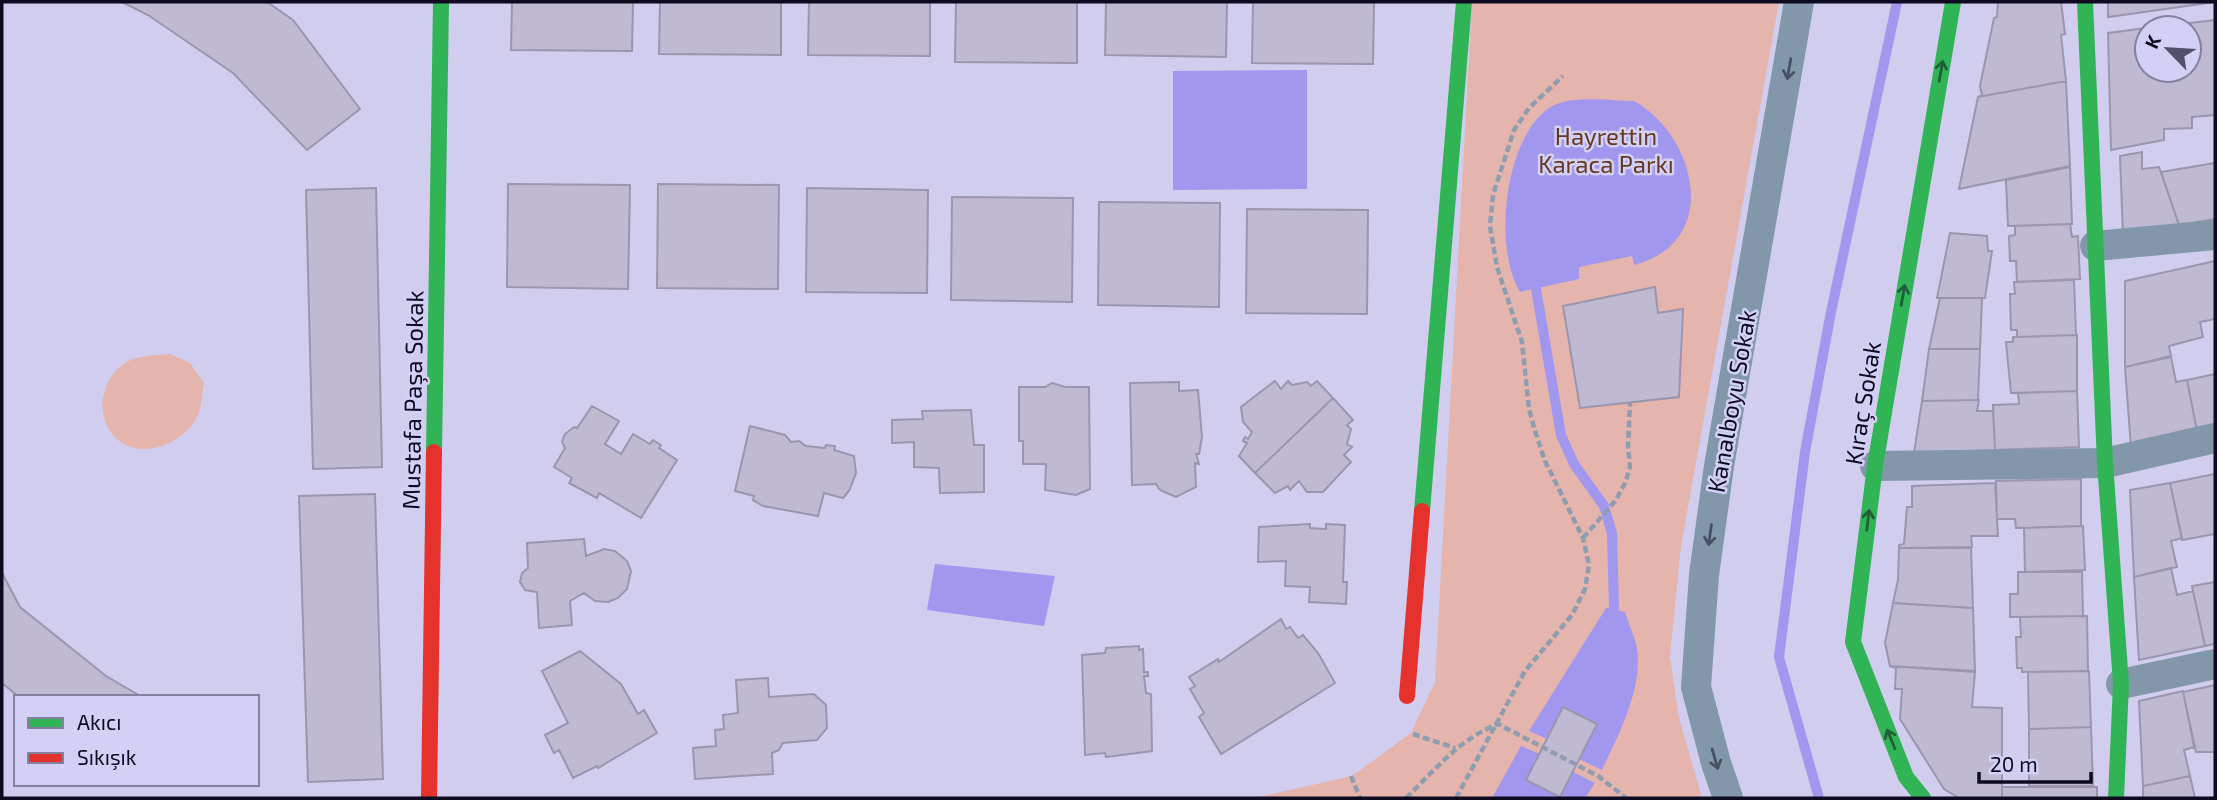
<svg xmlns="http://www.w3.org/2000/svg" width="2217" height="800" font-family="'Exo 2',sans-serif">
	<rect width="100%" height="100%" fill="#d0cdef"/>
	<path fill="#e4b4ad" d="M1472 2H1779L1681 546 1670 657 1679 718 1702 798H1254L1352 776 1411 733 1435 682Z
		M170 354 190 363 204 383C202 392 202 406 198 415 185 445 136 463 113 435 93 411 103 371 133 359 145 355 158 355 170 354Z"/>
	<path fill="#a297ee" d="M1307 70V189L1173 190V71Z
		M1634 101C1698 137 1721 243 1634 265L1632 256 1579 267V279L1520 292C1493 247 1504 139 1549 108 1570 94 1610 101 1634 101Z
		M935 564 1055 576 1044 626 927 610Z
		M1606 608 1625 612C1628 622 1633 633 1636 644 1645 685 1619 734 1602 770L1579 759 1596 724 1547 739 1529 731Z
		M1521 746 1540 754 1526 780 1560 797 1573 772 1595 783 1585 798H1492Z"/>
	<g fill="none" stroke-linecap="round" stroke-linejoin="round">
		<path stroke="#a297ee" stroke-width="10" d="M1536 289 1561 435 1574 464 1604 506 1612 533 1614 608
			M1819 798 1779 657 1805 452 1831 312 1897 2"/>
	</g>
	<path fill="#c0b9d2" stroke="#9b95ae" stroke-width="2" d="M122 2H267L293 20 360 109 307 150 233 73 148 15Z
		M512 2H633L632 51 511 50Z
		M660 2H781V55L659 54Z
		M809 2H930V56L808 55Z
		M956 2H1077V63L955 62Z
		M1106 2H1227L1226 57 1105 55Z
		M1253 2H1374L1373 64 1252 63Z
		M1998 2H2061L2065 34 2061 35 2066 81 1978 97 1982 95 1980 86 1994 18 1997 17Z
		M2108 2H2215L2108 17Z
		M2215 20V115L2192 117V128L2164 129V140L2111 150 2108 33 2147 28V70H2189V28H2150Z
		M2066 81 2070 166 1959 189 1978 97Z
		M2142 152V169L2159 167 2179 225 2123 235 2120 156Z
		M2215 163V219L2179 225 2161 172Z
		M2070 167 2072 224 2008 226 2006 180Z
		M508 184 630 185 628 289 507 287Z
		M658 184 779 185 778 289 657 288Z
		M376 188 382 467 313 469 306 190Z
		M807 188 928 190 927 293 806 292Z
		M952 197 1073 198 1072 302 951 300Z
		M1099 202 1220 203 1219 307 1098 305Z
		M1247 209 1368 210 1367 314 1246 313Z
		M2070 224 2072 237 2078 236 2080 279 2017 282 2016 261H2010L2009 236 2015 235V226Z
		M1950 233 1987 236 1988 251H1992L1985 298H1937Z
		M2215 261V319L2200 322 2203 337 2169 346 2171 356 2125 367V281Z
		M2074 280 2076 335 2017 337V330H2011L2010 294H2015L2014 282Z
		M1655 287 1658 313 1683 309 1679 397 1580 408 1563 306Z
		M1940 298H1982L1980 349H1929Z
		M2077 335V391L2011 393 2006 342H2013V337H2017Z
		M1929 349H1980L1978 400 1922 401Z
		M2171 357 2176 382 2187 380 2198 436 2131 447 2125 367Z
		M2215 374V433L2198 436 2187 380Z
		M1275 381 1281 389 1288 381 1292 385 1307 382 1311 386 1317 381 1333 398 1255 473 1239 456 1247 443 1243 441 1245 437 1248 439 1252 432 1243 422 1241 407Z
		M1179 382V391L1198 390 1202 437 1199 454H1196L1199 464 1195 463 1196 487 1176 497 1160 490 1156 484 1132 485 1130 383Z
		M1052 383 1065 387H1089L1090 489 1076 495 1045 490 1046 464H1023V441H1019V387H1045Z
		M2077 391 2079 447 1995 450 1993 405 2019 404 2018 393Z
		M1333 398 1353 420 1347 425 1351 429 1347 444 1352 447 1344 455 1351 462 1323 492H1307L1299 481 1290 490 1288 486 1275 493 1255 473Z
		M1979 400 1977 411H1993L1995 450 1914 453 1922 401Z
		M592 406 619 421 605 444 621 454 633 434 650 444 653 440 661 445 659 448 677 460 641 518 599 493 597 498 569 483 572 478 554 467 565 448 562 442 565 434 574 427 577 428Z
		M971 410 974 445H984V492L940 493 939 468 914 467V442L892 443V420L923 419 922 411Z
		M750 426 785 435 791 442 799 441 806 446 825 448 826 445 835 446 834 450 854 456 856 473 849 491 843 498 824 493 818 516 763 506 753 500 754 496 735 491Z
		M2215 474V534L2182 540 2170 483Z
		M2081 479V526L2016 528 2015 519H1997L1996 481Z
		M1995 483 1998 536H1971L1972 547 1899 548V545L1904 544 1907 507H1912V486Z
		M2170 483 2182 538 2171 541 2177 567 2134 577 2130 490Z
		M375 494 383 779 308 782 299 496Z
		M1310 524V528L1326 529V524L1345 525 1343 582H1347L1346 604 1309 602 1310 587 1285 586 1286 561 1258 562 1259 527Z
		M2083 526 2085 570 2025 572 2024 528Z
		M584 539 586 556 604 549 615 551 627 561 631 571 627 589 618 598 608 602 595 601 584 593 570 601 572 625 539 628 537 592 525 590 520 582 522 573 528 568 527 543Z
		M1899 548H1971L1973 608 1893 603 1898 580Z
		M2171 568 2177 595 2193 591 2205 646 2139 660 2134 577Z
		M2018 572H2082L2083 616 2010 617V594H2018Z
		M2 573 20 607 106 676 142 697H19L2 683Z
		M2215 582V644L2205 646 2192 586Z
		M1893 603 1973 608 1975 671 1890 666 1885 643Z
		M2087 616 2088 671 2022 672V668H2017L2016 637H2021L2020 617Z
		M1281 619 1286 629 1290 627 1298 638 1303 635 1318 653 1335 683 1221 754 1199 717 1204 713 1190 689 1195 686 1189 677 1218 659 1219 662Z
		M1139 646V650L1143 649 1144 672H1148V676H1144L1146 693 1151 694 1152 751 1106 757 1105 753 1085 755 1082 655 1105 653 1106 648Z
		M580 651 621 684 638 714 644 710 657 733 598 768 597 766 573 778 559 750 554 753 545 735 568 723 542 671Z
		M1889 666 1975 672 1972 707 2002 708V798H1959L1944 789 1900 719 1902 689H1895L1896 668Z
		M2089 671 2091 727 2029 729 2028 672Z
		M768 678 769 697 814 694 826 705 827 728 817 740 783 743 779 750 772 753 773 774 695 779 693 748 716 746 715 730 724 729 723 715 738 713 736 680Z
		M2215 685V752H2196L2183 692Z
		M2183 691 2194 747 2184 750 2190 776 2143 786 2139 701Z
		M1563 707 1597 724 1560 797 1526 780Z
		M2091 727 2093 786H2029V729Z
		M2190 776 2195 798H2143V786Z
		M2002 787H2097V798H2002Z"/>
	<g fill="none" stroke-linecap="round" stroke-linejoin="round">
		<path stroke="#8f9db0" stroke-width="4.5" stroke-dasharray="7 3.5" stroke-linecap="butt" d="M1583 538 1616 500 1626 481 1630 467 1628 446 1630 403
			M1413 734 1455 748
			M1351 776 1360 798
			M1406 798C1435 770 1459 739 1498 724L1598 776 1626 798
			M1456 798 1525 671 1572 615 1585 589 1589 565 1583 538 1545 461 1535 431 1529 409 1522 342 1497 267 1490 226 1493 195 1514 130 1529 108 1563 76"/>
		<path stroke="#8297a9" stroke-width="30" d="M2095 246 2215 235
			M1875 466 2105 463 2215 438
			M2121 684 2215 664
			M1728 798 1716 763 1696 687 1704 575 1719 466 1799 2"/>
		<path stroke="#30b455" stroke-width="16" d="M2085 2 2105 463 2121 684 2116 798
			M434 452 441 2
			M1422 511 1464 2
			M1923 798 1906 777 1853 642 1875 466 1953 2"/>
		<path stroke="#e5322d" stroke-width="16" d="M1407 696 1422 511
			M429 798 434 452"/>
	</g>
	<defs><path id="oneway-shaft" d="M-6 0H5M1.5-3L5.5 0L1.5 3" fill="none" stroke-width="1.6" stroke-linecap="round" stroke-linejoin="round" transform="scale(1.75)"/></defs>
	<g stroke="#485164">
		<use href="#oneway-shaft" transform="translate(1789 69) rotate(100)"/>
		<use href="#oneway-shaft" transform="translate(1710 535) rotate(98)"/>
		<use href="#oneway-shaft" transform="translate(1715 759) rotate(74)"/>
	</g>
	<g stroke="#1f603a">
		<use href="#oneway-shaft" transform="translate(1941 71) rotate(-80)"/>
		<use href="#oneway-shaft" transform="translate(1903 295) rotate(-80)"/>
		<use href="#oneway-shaft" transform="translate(1868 520) rotate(-83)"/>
		<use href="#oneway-shaft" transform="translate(1891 739) rotate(-112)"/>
	</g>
	<g text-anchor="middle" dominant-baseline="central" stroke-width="5" stroke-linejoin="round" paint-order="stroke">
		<g font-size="24" fill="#673820" stroke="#d2d0f5">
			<text x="1606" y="135">Hayrettin<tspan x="1606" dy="28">Karaca Parkı</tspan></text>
		</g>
		<g font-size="24" fill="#0e0b20" stroke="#d2d0f5">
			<text transform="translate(412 400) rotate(-89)">Mustafa Paşa Sokak</text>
			<text transform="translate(1731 401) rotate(-80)">Kanalboyu Sokak</text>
			<text transform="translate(1862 403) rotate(-81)">Kıraç Sokak</text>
		</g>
	</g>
	<rect width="2217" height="800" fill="none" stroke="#0e0b20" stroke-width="7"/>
	<rect x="14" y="695" width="245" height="91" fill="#d2d0f5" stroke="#8481a0" stroke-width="2"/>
	<rect x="28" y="718" width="35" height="10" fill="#30b455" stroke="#8481a0" stroke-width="2"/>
	<text x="77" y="730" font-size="21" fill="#0e0b20">Akıcı</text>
	<rect x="28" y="753" width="35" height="10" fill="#e5322d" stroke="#8481a0" stroke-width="2"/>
	<text x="77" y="765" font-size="21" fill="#0e0b20">Sıkışık</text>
	<g transform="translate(2168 49) rotate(295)"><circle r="33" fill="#d2d0f5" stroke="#8481a0" stroke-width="2"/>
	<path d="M0-5L12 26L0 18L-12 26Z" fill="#524f68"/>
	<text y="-10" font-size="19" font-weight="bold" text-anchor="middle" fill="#0e0b20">K</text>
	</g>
	<path d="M1979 772v10h112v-10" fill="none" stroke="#0e0b20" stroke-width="3.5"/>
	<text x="1990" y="772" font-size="21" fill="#0e0b20" stroke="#d2d0f5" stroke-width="5" paint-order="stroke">20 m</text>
</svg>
